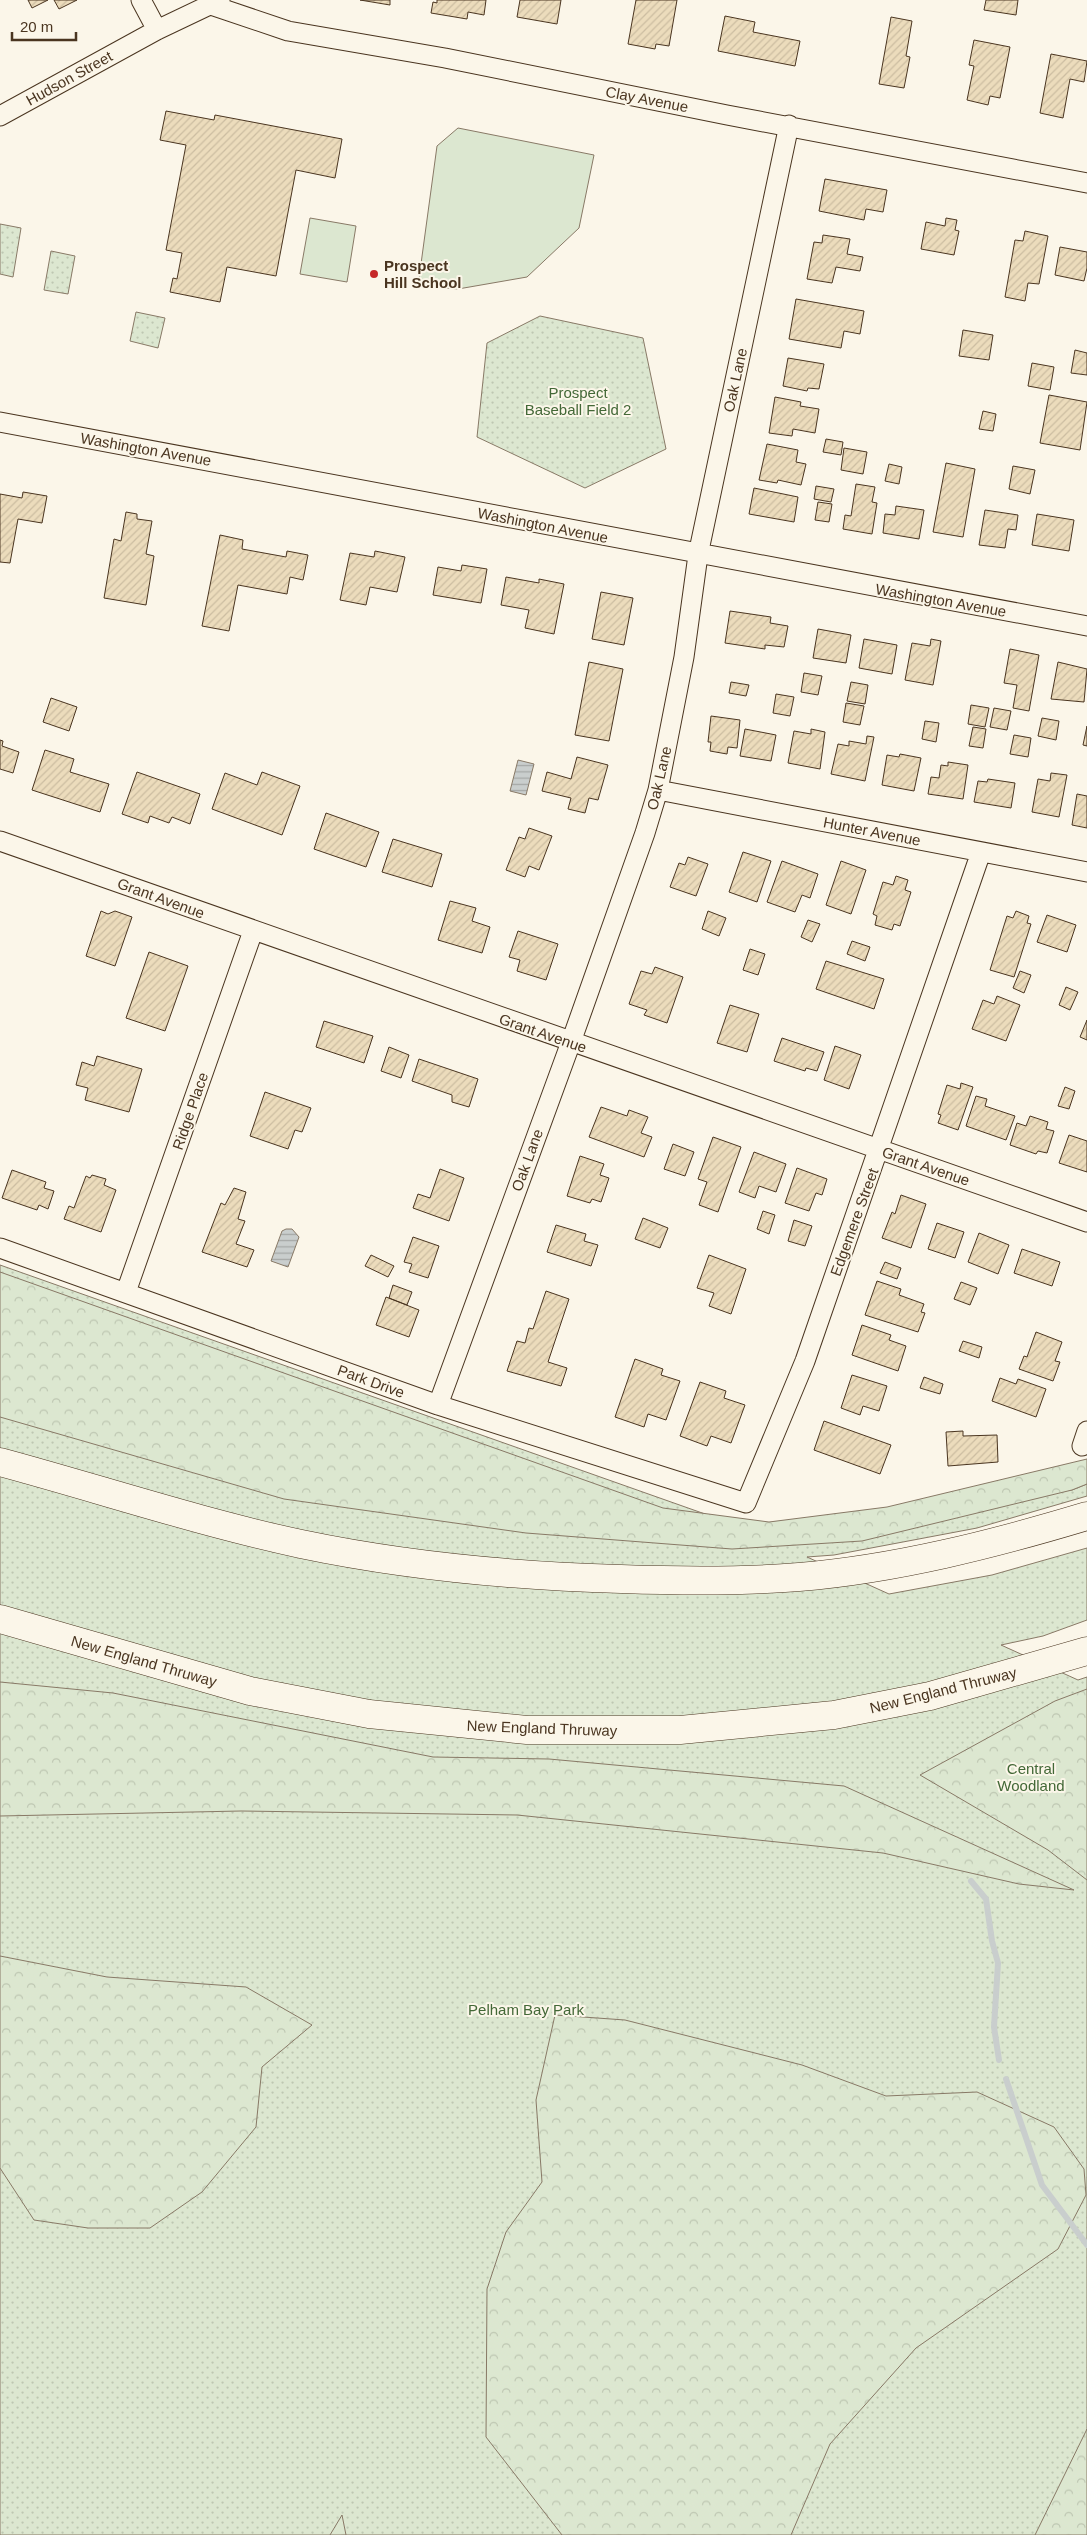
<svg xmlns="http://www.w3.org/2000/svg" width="1087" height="2535" font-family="Helvetica,sans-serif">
	<defs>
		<pattern id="grass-dots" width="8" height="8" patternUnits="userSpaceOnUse" patternTransform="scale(1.25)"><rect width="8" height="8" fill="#dce7d0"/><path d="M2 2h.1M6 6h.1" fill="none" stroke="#bec7b2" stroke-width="1.8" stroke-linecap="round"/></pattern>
		<pattern id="forest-crowns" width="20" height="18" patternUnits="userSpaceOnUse" patternTransform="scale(1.25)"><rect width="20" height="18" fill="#dce7d0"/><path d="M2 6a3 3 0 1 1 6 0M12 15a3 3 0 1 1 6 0" fill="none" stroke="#bec7b2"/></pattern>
		<pattern id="water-rules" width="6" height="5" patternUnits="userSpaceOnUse" patternTransform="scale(1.25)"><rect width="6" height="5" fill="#c9cecd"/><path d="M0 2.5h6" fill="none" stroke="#a5a8a6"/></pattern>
		<pattern id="building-hatch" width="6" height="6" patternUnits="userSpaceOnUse" patternTransform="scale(1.25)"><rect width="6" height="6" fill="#ecdcbc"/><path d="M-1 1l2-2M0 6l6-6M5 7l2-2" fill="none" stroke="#ccbda1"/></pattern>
	</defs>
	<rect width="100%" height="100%" fill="#fbf6e9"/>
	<path fill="url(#grass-dots)" stroke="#887966" d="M0 224 21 228 13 277 0 274Z
		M51 251 75 256 68 294 44 290Z
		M136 312 165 318 158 348 130 341Z
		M540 316 643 338 666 449 585 488 477 437 487 343Z
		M0 1265 739 1526 1072 1490 1087 1484V1496L977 1528 834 1555 807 1557 889 1594 992 1575 1087 1548V1620L1043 1636 1001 1645 1078 1680 1087 1677V2535H0Z"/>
	<path fill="url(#forest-crowns)" stroke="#887966" d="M0 1272 663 1508 769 1522 887 1507 1087 1459V1484L1072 1490 862 1541 732 1549 526 1533 284 1499 0 1417Z
		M0 1682 113 1693 433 1757 549 1759 844 1786 1074 1890 1019 1884 883 1853 517 1815 241 1811 0 1816Z
		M1087 1689V1880L1048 1850 920 1775 1055 1701Z
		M0 1956 107 1977 246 1987 312 2025 262 2067 256 2127 202 2192 150 2228H88L34 2220 0 2168Z
		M555 2015 625 2020 802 2065 886 2096 977 2092 1054 2127 1084 2169 1086 2195 1058 2249 916 2348 830 2444 791 2535H562L486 2437 487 2289 506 2232 542 2182 536 2100Z
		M1087 2429V2535H1035Z
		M342 2515 346 2535H330Z"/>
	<path fill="#dce7d0" stroke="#887966" d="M458 128 594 155 579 228 527 277 458 289 418 286 437 146Z
		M310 218 356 226 347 282 300 274Z"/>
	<path fill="url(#water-rules)" stroke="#887966" d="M518 760 534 764 526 795 510 791Z
		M286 1229H292L299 1237 288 1267 271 1261 282 1231Z"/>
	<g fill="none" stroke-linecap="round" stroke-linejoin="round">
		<path stroke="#c9cecd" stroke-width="6" d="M971 1881 986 1899 992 1941 998 1963 994 2027 999 2060
			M1006 2079 1042 2185 1087 2245"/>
	</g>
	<path fill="url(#building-hatch)" stroke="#4a3520" d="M28 0H48L32 8Z
		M54 0H77L59 9Z
		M360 0H390V5Z
		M437 0H486L484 15 468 12 467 19 431 13 433 2 437 3Z
		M520 0H561L557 24 517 17Z
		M636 0H677L669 46 656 44 655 49 628 44Z
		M986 0H1018L1016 15 984 10Z
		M725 16 755 22 753 32 800 41 795 66 718 51Z
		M891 17 912 21 906 56 910 57 904 88 879 84Z
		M974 40 1010 47 1000 98 990 96 988 105 967 100 974 66 969 65Z
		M1051 54 1087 61 1084 82 1070 79 1063 118 1040 113Z
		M166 111 214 120 215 115 342 139 335 178 296 170 276 276 227 267 220 302 170 292 173 278 177 279 182 253 166 250 186 145 160 140Z
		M825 179 887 190 883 212 866 209 864 220 819 211Z
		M946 218 957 220 955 230 959 231 954 255 921 249 926 222 945 226Z
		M1025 231 1048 236 1039 284 1028 283 1025 301 1005 297 1015 240 1023 241Z
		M823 235 850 239 847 254 863 257 860 271 836 267 832 283 807 279 814 242 822 243Z
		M1060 247 1087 252V268L1084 281 1055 275Z
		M796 299 864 311 860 334 844 331 841 348 789 339Z
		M963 330 993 335 989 360 959 356Z
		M1075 350 1087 353V375L1071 373Z
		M788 358 824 364 819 389 808 388 807 391 783 386Z
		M1032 363 1054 367 1050 390 1028 386Z
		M1049 395 1087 402 1080 450 1040 443Z
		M775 397 801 402 800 406 819 409 815 433 793 429 792 436 769 433Z
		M983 411 996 414 993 431 979 429Z
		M826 439 843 442 841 455 823 452Z
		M767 444 798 450 796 462 806 464 801 485 778 480 777 483 759 480Z
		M844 448 867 452 863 474 841 470Z
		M946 463 975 469 963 537 933 532Z
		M889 464 902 467 899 484 885 481Z
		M1013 466 1035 470 1030 494 1009 489Z
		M856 484 875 487 872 502 877 503 872 534 843 529 845 515 851 516Z
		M816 486 834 489 831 502 814 499Z
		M754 488 798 497 794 522 749 514Z
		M23 492 47 496 42 523 18 519 10 563 0 562V494L22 498Z
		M818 502 832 504 829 522 815 520Z
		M896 506 924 510 919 539 883 533 885 514 895 515Z
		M985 510 1018 515 1016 530 1008 529 1005 548 979 545Z
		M126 512 137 514V519L152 521 146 554 154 556 146 605 104 598 114 539 121 541Z
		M1037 514 1074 520 1069 551 1032 545Z
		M220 535 243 540 242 549 286 557 287 551 308 555 303 580 290 577 287 594 238 585 229 631 202 626Z
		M375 551 405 557 397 592 370 587 366 605 340 600 350 553 374 557Z
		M462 565 487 569 481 603 433 595 438 567 461 571Z
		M506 577 539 583V579L564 584 554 634 525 628 529 610 501 605Z
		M601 592 633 598 624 645 592 639Z
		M730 611 771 617 770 623 788 626 784 647 765 645V649L725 643Z
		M818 629 851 635 846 663 813 658Z
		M864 639 897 645 892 674 859 668Z
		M931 639 941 641 933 685 905 680 912 643 930 646Z
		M1010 649 1039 655 1029 711 1013 708 1017 685 1004 683Z
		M589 662 623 669 609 741 575 735Z
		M1058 662 1087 669 1084 702 1051 699Z
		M804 673 822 676 818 695 801 692Z
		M731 682 749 685 746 696 729 693Z
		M851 682 868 685 865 704 847 701Z
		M776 694 794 697 790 716 773 713Z
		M51 698 77 707 69 731 43 722Z
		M846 703 864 706 860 725 843 722Z
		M971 705 989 708 985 727 968 724Z
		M994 708 1011 711 1007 730 990 727Z
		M711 716 740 720 737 748 728 747 727 754 710 751 711 742H708Z
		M1042 718 1059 721 1056 740 1038 736Z
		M925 721 939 723 936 742 922 739Z
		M1087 726V746L1083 745Z
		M973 727 986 729 983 748 969 746Z
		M745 729 776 735 771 761 740 756Z
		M811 729 825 732 820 769 788 763 794 731 811 734Z
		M1014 735 1031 738 1028 757 1010 754Z
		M867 736 874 737 865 781 831 774 838 744 849 746V741L866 744Z
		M0 740 3 741 2 746 19 752 13 773 0 769Z
		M45 750 74 759 70 772 109 784 100 812 32 790Z
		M900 754 921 758 914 791 882 785 887 755 899 757Z
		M577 757 608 765 598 800 589 798 585 813 568 809 571 798 542 791 547 772 571 779Z
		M948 762 968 765 963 799 928 794 931 777 939 778 941 765 948 766Z
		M137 772 200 794 190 824 172 817 169 823 150 816 148 823 122 814Z
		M262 772 300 786 282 835 212 809 225 773 257 785Z
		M1051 773 1067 775 1059 817 1032 812 1038 779 1050 781Z
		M988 779 1015 783 1011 808 974 802 978 781 987 782Z
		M1077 794 1087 796V828L1072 825Z
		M326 813 379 832 366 867 314 849Z
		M529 828 552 836 539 870 529 866 525 877 506 870 519 837 525 839Z
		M393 839 442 854 432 887 382 872Z
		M743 852 771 861 757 902 729 892Z
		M688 857 708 864 696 896 670 887 679 863 685 865Z
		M782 861 818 874 810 898 802 895 795 912 767 902Z
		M841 861 866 870 851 914 826 905Z
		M896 876 908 880 905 890 911 892 900 926 894 924 892 930 875 925 877 916 873 914 883 882 893 885Z
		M450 901 476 908 472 921 490 927 482 953 438 940Z
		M101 911 108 914 115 911 132 917 115 966 86 956Z
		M708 911 726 918 719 936 702 929Z
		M1016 911 1029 916 1027 923 1031 924 1014 977 990 970 1007 916 1013 918Z
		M1047 915 1076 925 1067 952 1037 942Z
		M808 920 820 924 812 942 801 937Z
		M518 931 558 944 546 980 517 971 520 960 509 957Z
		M852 941 870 947 865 961 847 954Z
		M750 949 765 954 758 975 743 970Z
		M149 952 188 966 165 1031 126 1018Z
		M826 961 884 979 874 1009 816 989Z
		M655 967 683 977 667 1023 644 1015 647 1010 629 1004 641 971 652 974Z
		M1020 971 1031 975 1024 993 1013 988Z
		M1066 987 1078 992 1070 1010 1059 1005Z
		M997 996 1020 1005 1006 1041 972 1029 983 1000 994 1004Z
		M730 1005 759 1014 747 1052 717 1043Z
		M1087 1020V1040L1080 1037Z
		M324 1021 373 1036 364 1063 316 1047Z
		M782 1038 824 1052 817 1071 806 1068 805 1071 774 1061Z
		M835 1046 861 1055 849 1089 824 1080Z
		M389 1047 409 1055 401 1078 381 1071Z
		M97 1056 142 1069 129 1112 85 1100 88 1088 76 1085 82 1062 94 1066Z
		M419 1059 478 1079 469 1107 452 1102V1095L412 1081Z
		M961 1083 973 1087 958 1130 938 1123 941 1115 938 1114 947 1085 960 1089Z
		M1065 1087 1075 1091 1069 1109 1058 1106Z
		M265 1092 311 1108 302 1132 295 1130 288 1149 250 1136Z
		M976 1096 987 1099 985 1106 1015 1116 1006 1140 966 1126Z
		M601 1107 627 1116 629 1110 648 1117 641 1133 652 1137 644 1157 589 1137Z
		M1030 1116 1048 1122 1046 1129 1054 1131 1047 1153 1038 1151 1036 1154 1010 1145 1017 1123 1026 1126Z
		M1069 1135 1087 1141V1172L1059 1163Z
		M713 1137 741 1147 718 1212 699 1205 707 1182 698 1179Z
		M673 1144 694 1152 685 1176 664 1169Z
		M754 1152 786 1164 776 1192 759 1186 755 1198 739 1192Z
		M580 1156 604 1164 600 1175 609 1178 601 1202 592 1199 590 1203 567 1196Z
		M797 1168 827 1179 822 1195 816 1193 809 1211 785 1203Z
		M440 1169 464 1178 449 1221 413 1208 418 1194 430 1198Z
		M12 1170 46 1182 44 1188 54 1191 48 1209 39 1205 37 1210 2 1198Z
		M92 1175 106 1179 104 1185 116 1190 101 1232 64 1219 69 1206 74 1208 86 1176 90 1178Z
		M234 1188 246 1192 238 1219 245 1221 236 1244 254 1250 247 1267 202 1252 221 1203 225 1205Z
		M901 1195 926 1204 911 1248 882 1238 892 1212 895 1214Z
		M763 1211 775 1215 769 1234 757 1229Z
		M643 1218 668 1228 660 1248 635 1239Z
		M794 1220 812 1226 805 1246 788 1241Z
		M937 1223 964 1232 955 1258 928 1249Z
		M556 1225 586 1234 584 1241 598 1245 591 1266 547 1252Z
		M979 1233 1009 1245 998 1274 968 1262Z
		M413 1237 439 1246 428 1278 409 1272 412 1264 404 1262Z
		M1022 1249 1060 1262 1052 1286 1014 1273Z
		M371 1255 394 1266 388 1277 365 1266Z
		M709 1255 746 1269 731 1314 709 1306 714 1293 697 1288Z
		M885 1262 901 1268 897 1279 880 1273Z
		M877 1281 901 1289 899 1295 924 1304 921 1312 925 1313 918 1332 865 1315Z
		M961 1282 977 1288 970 1305 954 1299Z
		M393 1285 412 1292 407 1305 389 1298Z
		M546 1291 569 1299 548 1362 567 1368 561 1386 507 1371 517 1341 525 1343 529 1328 533 1329Z
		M386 1297 419 1310 409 1337 376 1325Z
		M862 1325 891 1335 889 1340 906 1346 898 1371 852 1355Z
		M1036 1332 1062 1342 1055 1361 1060 1362 1053 1381 1019 1369 1024 1356 1027 1357Z
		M963 1341 982 1347 979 1358 959 1351Z
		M635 1359 663 1369 661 1375 680 1381 666 1420 648 1414 644 1427 615 1417Z
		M852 1375 887 1386 879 1411 863 1406 860 1415 841 1408Z
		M924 1377 943 1384 940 1394 920 1388Z
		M1000 1378 1016 1384 1018 1379 1046 1389 1036 1417 992 1401Z
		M700 1382 726 1391 724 1398 745 1405 731 1443 711 1436 707 1446 680 1436Z
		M824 1421 891 1445 880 1474 814 1450Z
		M963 1431V1436L997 1435 998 1462 948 1466 946 1432Z"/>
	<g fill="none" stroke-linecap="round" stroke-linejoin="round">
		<g stroke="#4a3520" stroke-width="21">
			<path id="minor" d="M141 0 157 30
				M211 5 288 31 445 58 727 115 1087 183
				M0 116 157 30 220 0
				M0 422 1087 626
				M658 790 1087 872
				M0 841 1087 1222
				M0 1248 438 1405 746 1503 805 1361 981 852
				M126 1292 253 931
				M438 1405 571 1042 645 833 658 790 684 657 698 555 789 125
				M1082 1446 1087 1431"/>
		</g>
		<g stroke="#4a3520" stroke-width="29">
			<path id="motorway" d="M0 1462C100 1489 199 1522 301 1544 406 1566 513 1576 621 1579 680 1581 739 1582 799 1577 896 1569 994 1544 1087 1516
				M0 1619 250 1691 369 1714 527 1730H680L834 1715 930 1696 1087 1651"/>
		</g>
		<use href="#minor" stroke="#fbf6e9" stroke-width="19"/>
		<use href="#motorway" stroke="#fbf6e9" stroke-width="28"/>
	</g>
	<circle fill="#c62828" stroke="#fbf6e9" stroke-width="2" cx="374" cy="274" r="5"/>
	<g text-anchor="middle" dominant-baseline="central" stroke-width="4" stroke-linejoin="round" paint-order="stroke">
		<g font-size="15" fill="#4a3520" stroke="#fbf6e9">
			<text transform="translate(69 78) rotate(-29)">Hudson Street</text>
			<text transform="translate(647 99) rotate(11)">Clay Avenue</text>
			<text transform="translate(735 380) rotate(-78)">Oak Lane</text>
			<text transform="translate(146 449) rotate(10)">Washington Avenue</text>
			<text transform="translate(543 525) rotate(11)">Washington Avenue</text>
			<text transform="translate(941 600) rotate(10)">Washington Avenue</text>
			<text transform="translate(659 778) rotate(-77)">Oak Lane</text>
			<text transform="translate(872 831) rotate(11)">Hunter Avenue</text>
			<text transform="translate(161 898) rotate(20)">Grant Avenue</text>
			<text transform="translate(543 1033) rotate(19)">Grant Avenue</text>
			<text transform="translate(190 1111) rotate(-71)">Ridge Place</text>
			<text transform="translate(527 1160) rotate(-70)">Oak Lane</text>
			<text transform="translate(926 1166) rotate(19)">Grant Avenue</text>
			<text transform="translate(854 1222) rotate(-70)">Edgemere Street</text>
			<text transform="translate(371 1381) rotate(20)">Park Drive</text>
			<text transform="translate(144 1661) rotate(16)">New England Thruway</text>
			<text transform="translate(943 1690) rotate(-14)">New England Thruway</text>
			<text transform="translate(542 1728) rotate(2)">New England Thruway</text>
		</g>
		<g font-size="15" font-weight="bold" fill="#4a3520" stroke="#fbf6e9" text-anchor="start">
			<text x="384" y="265">Prospect<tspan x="384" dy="17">Hill School</tspan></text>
		</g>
		<g font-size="15" fill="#436837" stroke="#fbf6e9">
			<text x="578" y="392">Prospect<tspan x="578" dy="17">Baseball Field 2</tspan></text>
			<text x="1031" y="1768">Central<tspan x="1031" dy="17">Woodland</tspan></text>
			<text x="526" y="2009">Pelham Bay Park</text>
		</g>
	</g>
	<path d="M12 32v8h64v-8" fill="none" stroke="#4a3520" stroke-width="2.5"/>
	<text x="20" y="32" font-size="15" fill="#4a3520" stroke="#fbf6e9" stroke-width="4" paint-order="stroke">20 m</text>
</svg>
